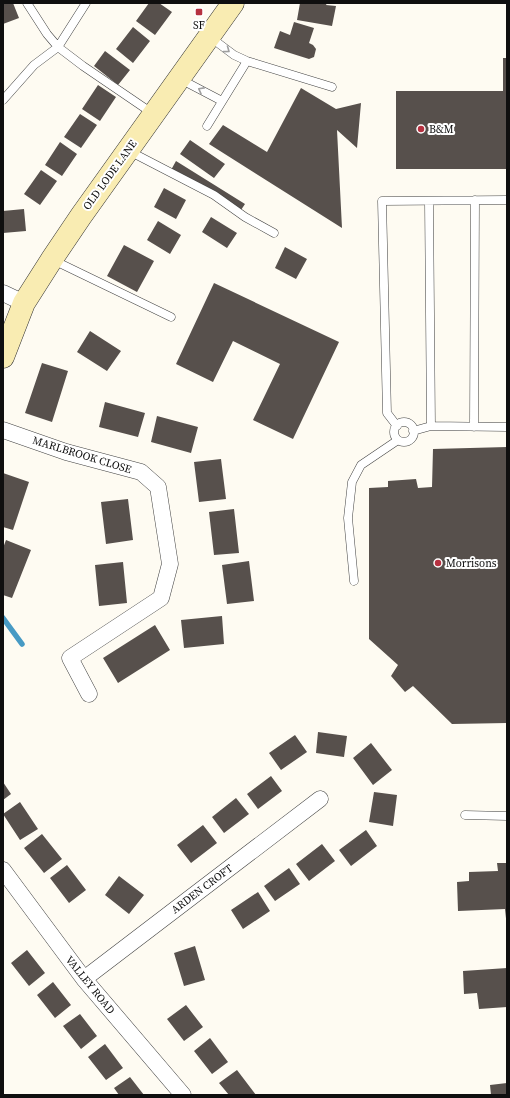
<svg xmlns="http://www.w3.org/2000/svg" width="510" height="1098" font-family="'Source Serif 4',serif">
	<rect width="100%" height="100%" fill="#fefbf2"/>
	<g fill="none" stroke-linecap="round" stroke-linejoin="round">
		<path stroke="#479ac4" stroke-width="5.5" d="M3 618 22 644"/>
	</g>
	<path fill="#57504c" d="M3 3H13L19 18 3 24Z
		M149 3H159L172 12 155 35 136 21Z
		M300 3H327L326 5 336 6 332 26 297 20Z
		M294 22 314 28 309 43 313 45 316 49 314 57 309 59 274 48 280 31 290 35Z
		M133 27 150 41 133 63 116 49Z
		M105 51 130 70 118 85 94 66Z
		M503 58H507V169H396V91H503Z
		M98 85 116 97 100 121 82 109Z
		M301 88 336 109 361 103 357 148 337 130 342 228 209 144 223 125 267 152Z
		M80 114 97 125 81 148 64 137Z
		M190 140 225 164 214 178 180 154Z
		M60 142 77 154 62 176 45 165Z
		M176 161 245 204 241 210 200 183 198 185 171 170Z
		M41 170 57 181 40 205 24 194Z
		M164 188 186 200 176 219 154 207Z
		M24 209 26 231 3 233V211Z
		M211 217 237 233 227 248 202 232Z
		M158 221 181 235 170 254 147 240Z
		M124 245 154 261 137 292 107 276Z
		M285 247 307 259 296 279 275 268Z
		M214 283 339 342 293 439 253 420 280 364 233 341 213 382 176 364Z
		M90 331 121 351 107 371 77 352Z
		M42 363 68 371 52 422 25 413Z
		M105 402 145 413 138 437 99 427Z
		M157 416 198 427 191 453 151 442Z
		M507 447V723L452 724 413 686 405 692 391 676 398 665 369 639V488L388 487V481L416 479 418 488 432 487 433 449Z
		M221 459 226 499 199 502 194 462Z
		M3 473 29 482 13 530 3 527Z
		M128 499 133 540 106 544 101 502Z
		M234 509 239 553 214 555 209 512Z
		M6 540 31 550 12 598 3 595V548Z
		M249 561 254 601 227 604 222 565Z
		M123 562 127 603 99 606 95 565Z
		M222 616 224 644 184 648 181 620Z
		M155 625 170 650 118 683 103 658Z
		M318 732 347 736 344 757 316 753Z
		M295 735 307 752 281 770 269 753Z
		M371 743 392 770 373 785 353 758Z
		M271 776 282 791 258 809 247 794Z
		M3 782 11 794 3 800Z
		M374 792 397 795 393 826 369 822Z
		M236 798 249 814 224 833 212 817Z
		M20 802 38 829 20 840 3 814Z
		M203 825 217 843 191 863 177 845Z
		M366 830 377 846 351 866 339 850Z
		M42 834 62 859 44 873 24 848Z
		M322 844 335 861 309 881 296 864Z
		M497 863H507V928L505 909 458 911 457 882 469 881V872L498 871Z
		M67 865 86 890 69 903 50 878Z
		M289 868 300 884 275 901 264 886Z
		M119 876 144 895 129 914 105 895Z
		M258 892 270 911 243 929 231 910Z
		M195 946 205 980 184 986 174 953Z
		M27 950 45 973 29 986 11 963Z
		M507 968V1007L479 1009 477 993 464 994 463 971Z
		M53 982 71 1005 55 1018 37 995Z
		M186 1005 203 1027 184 1041 167 1019Z
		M80 1014 97 1036 81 1049 63 1026Z
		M210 1038 228 1062 212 1074 194 1051Z
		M105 1044 123 1068 106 1080 88 1057Z
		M237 1070 256 1095H229L219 1083Z
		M130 1077 144 1095H119L114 1088Z
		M507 1083V1095H491L490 1085Z"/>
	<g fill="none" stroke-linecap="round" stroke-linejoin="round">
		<g stroke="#424242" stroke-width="9">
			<path id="lane" d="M27 3 47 34 58 47 83 66 152 113
				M210 37 234 55 247 61 332 87
				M180 79 222 101
				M3 100 34 65 58 47 86 3
				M207 126 247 61
				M129 151 214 195 245 217 274 233
				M429 201 431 426
				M53 260 171 317
				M394 432a10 10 0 1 1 20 0a10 10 0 1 1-20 0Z
				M397 426 387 413 382 201 507 200
				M474 427 475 200
				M413 431 431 426 507 427
				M354 581 348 518 352 482 361 465 398 440
				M465 815 507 816"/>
		</g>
		<g stroke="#424242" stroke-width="17">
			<path id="street" d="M3 293 24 303
				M3 430 66 452 141 472 158 487 170 564 161 598 70 658 89 694
				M3 870 84 979 183 1095
				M84 979 320 799"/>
		</g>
		<g stroke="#313131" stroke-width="23">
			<path id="secondary" d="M3 357 24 303 52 259 81 216 233 3"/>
		</g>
		<use href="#lane" stroke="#fff" stroke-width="8"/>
		<use href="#street" stroke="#fff" stroke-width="16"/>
		<use href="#secondary" stroke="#f9ecb2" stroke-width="22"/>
	</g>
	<defs><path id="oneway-chevron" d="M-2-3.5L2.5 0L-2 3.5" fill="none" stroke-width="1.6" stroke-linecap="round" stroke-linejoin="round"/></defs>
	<g stroke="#9f9f9f">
		<use href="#oneway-chevron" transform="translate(227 50) rotate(36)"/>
		<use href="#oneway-chevron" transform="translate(201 90) rotate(-152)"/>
	</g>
	<g fill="#b63140" stroke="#fff" stroke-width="1.5">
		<rect x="195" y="8" width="8" height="8" rx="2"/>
		<circle cx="421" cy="129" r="4"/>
		<circle cx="438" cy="563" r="4"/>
	</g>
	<g text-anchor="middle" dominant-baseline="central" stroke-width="4" stroke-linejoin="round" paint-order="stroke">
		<g font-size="11" fill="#0f0f0f" stroke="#fff" text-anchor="start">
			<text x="199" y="25" text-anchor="middle">SF</text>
			<text x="429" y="129">B&amp;M</text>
			<text x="446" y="563">Morrisons</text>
		</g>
		<g font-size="11" fill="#0f0f0f" stroke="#fff">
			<text transform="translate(110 175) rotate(-54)">OLD LODE LANE</text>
			<text transform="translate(82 455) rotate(17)">MARLBROOK CLOSE</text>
			<text transform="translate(202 889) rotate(-37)">ARDEN CROFT</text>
			<text transform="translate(90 985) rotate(51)">VALLEY ROAD</text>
		</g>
	</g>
	<rect width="510" height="1098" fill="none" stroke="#0f0f0f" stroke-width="8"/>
</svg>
